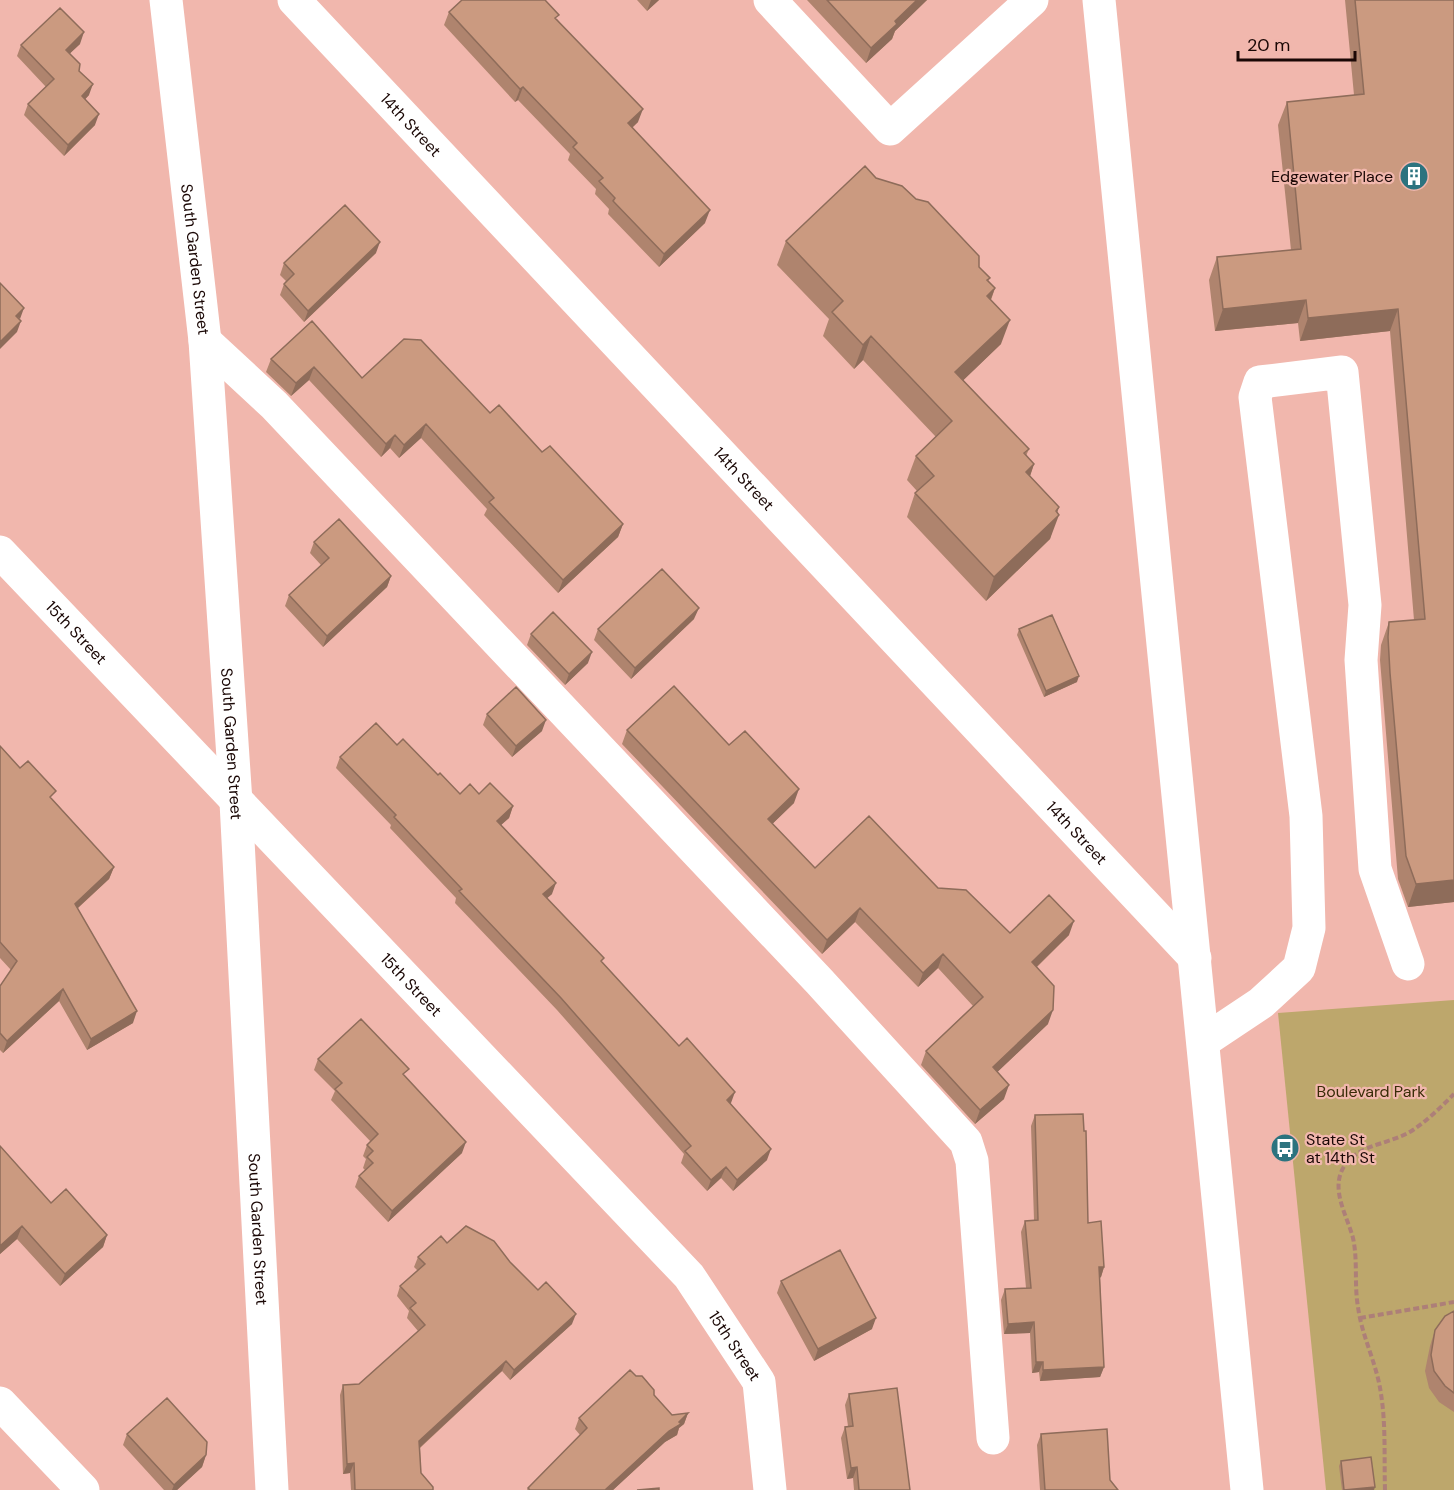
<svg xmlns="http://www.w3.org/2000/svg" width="1454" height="1490" font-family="'DM Sans',sans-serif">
	<rect width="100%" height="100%" fill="#f1b7ad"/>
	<path fill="#bda76c" d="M1454 1000V1490H1326L1278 1013Z"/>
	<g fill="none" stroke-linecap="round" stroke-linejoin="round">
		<path stroke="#ad7f78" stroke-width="4" stroke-dasharray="6 3" stroke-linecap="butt" d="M1360 1318 1454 1302
			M1385 1490C1384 1459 1386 1425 1381 1394 1377 1364 1362 1337 1358 1307 1354 1284 1358 1261 1353 1238 1347 1215 1329 1188 1345 1165 1359 1144 1392 1144 1413 1130 1428 1120 1441 1107 1454 1094"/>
		<g stroke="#fff" stroke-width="33">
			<path id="s1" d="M166 0 205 341 236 802 272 1490"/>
			<path id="s2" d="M294 0 1195 958"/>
			<path d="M770 0 890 129 1032 0"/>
			<path d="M205 341 274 405 819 981 966 1142 972 1161 993 1438"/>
			<path id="s3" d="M0 552 689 1276 759 1382 770 1490"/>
			<path d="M1204 1041 1261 1003 1299 968 1309 928 1306 816 1255 397 1260 382 1342 372 1365 605 1361 660 1375 869 1408 964"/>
			<path d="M0 1403 83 1490"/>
		</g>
		<path stroke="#fff" stroke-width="33" d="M1099 0 1247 1490"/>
	</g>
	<path fill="#af846e" d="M637 0H659L647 11Z
		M807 0H927L895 31 892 39 866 63Z
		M1345 0H1454V902L1408 907 1398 879 1380 660 1381 645 1389 622 1414 620 1390 331 1300 341 1298 323 1215 331 1209 280 1217 257 1291 250 1278 125 1287 102 1354 95Z
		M449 12 557 19 638 122 632 128 705 223 659 267 608 214 609 209 595 194 596 189 568 160 570 154 518 100 515 102 444 25Z
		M80 44 70 53 79 71 89 95 85 99 95 125 64 156 24 115 28 104 46 87 17 56 21 45Z
		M876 178 979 267 990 278 988 282 995 288 991 300 1001 344 963 380 1029 449 1026 456 1034 464 1030 476 1057 513 1050 539 986 601 907 517 915 493 917 491 907 480 916 456 936 437 863 360 854 369 823 336 829 319 777 265 786 241Z
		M376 253 304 322 280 295 284 284 286 281 280 275 284 263Z
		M312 321 362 378 490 413 542 452 623 524 618 537 558 593 484 515 487 509 421 438 399 458 390 448 381 457 309 380 291 396 266 372 271 359Z
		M314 542 391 576 387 587 323 647 285 606 289 595 321 565 310 553Z
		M694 619 631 679 594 640 598 629Z
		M1019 629 1077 682 1044 697 1017 635Z
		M531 634 588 663 565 685 527 645Z
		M487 714 542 731 512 757 483 725Z
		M627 730 729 745 794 803 772 824 815 868 938 888 1010 933 1069 935 1037 967 1048 1024 997 1072 1004 1099 975 1124 921 1065 926 1051 973 1006 938 968 918 987 855 922 822 954 622 744Z
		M397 745 438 775 460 794H479L513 806 509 818 501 825 552 894 547 898 602 962 731 1103V1104L767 1160 733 1191 721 1178 707 1191 681 1163 684 1154 557 1010 455 903 456 898 390 828 391 825 336 768 340 757Z
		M0 746 20 768 53 800 114 867 109 879 77 909 133 1023 87 1050 59 1001 3 1053 0 1050V986L11 970 0 958Z
		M318 1059 406 1077 462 1153 388 1222 355 1187 359 1176 365 1170 363 1168 366 1159 363 1156 367 1145 371 1142 331 1100 335 1091 314 1070Z
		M1035 1115 1088 1223 1104 1267 1101 1277 1100 1278 1104 1367 1100 1377 1040 1381 1039 1372 1032 1373 1030 1333 1004 1334 1001 1300 1005 1289 1026 1288 1021 1232 1025 1221 1034 1220 1031 1126Z
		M0 1146 51 1203 107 1235 103 1247 60 1286 17 1239 0 1254Z
		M447 1243 510 1262 572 1324 510 1380 502 1371 420 1448 421 1473 433 1490H351L350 1473 343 1474 340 1395 343 1385 359 1384 418 1331 407 1318 409 1311 397 1296 400 1286 418 1271 414 1267 418 1257Z
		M781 1281 872 1329 814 1361 777 1293Z
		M1454 1311V1412L1439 1402 1429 1388 1425 1371 1430 1346 1435 1330Z
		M636 1376 672 1415 688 1413 684 1424 679 1428 677 1435 665 1442 613 1490H527L528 1488 580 1435 575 1429 579 1418Z
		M849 1394 910 1490H854L853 1478 847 1479 841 1438 845 1427 848 1426 845 1405Z
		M127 1434 206 1455 202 1467 177 1490H164L123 1445Z
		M1041 1434 1110 1480 1118 1490H1040L1037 1445Z
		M1341 1461 1374 1490H1342L1339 1466Z"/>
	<path fill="#8e6c5a" d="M651 0H659L647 11Z
		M917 0H927L895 31 892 39 866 63 871 48 895 21Z
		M84 32 80 44 62 61 66 50Z
		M93 84 89 95 78 107 82 96Z
		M523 87 518 100 515 102 520 89Z
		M643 109 638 122 623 136 628 123Z
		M99 114 95 125 64 156 68 145Z
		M710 210 705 223 659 267 664 254Z
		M380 242 376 253 304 322 308 311Z
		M995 288 986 312 987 296Z
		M1306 300 1298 323 1215 331 1223 309Z
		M24 308 20 319 16 316Z
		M1398 309 1390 331 1300 341 1308 318Z
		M1010 320 1001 344 947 396 955 372Z
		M21 321 17 332 0 349V342Z
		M871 336 863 360 854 369 863 345Z
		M314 367 309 380 291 396 296 383Z
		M426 424 421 438 399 458 404 445Z
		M395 435 390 448 381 457 386 444Z
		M1034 464 1026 488V472Z
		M1059 507 1055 519 1059 515 1050 539 986 601 994 577Z
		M623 524 618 537 558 593 563 580Z
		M391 576 387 587 323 647 327 636Z
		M699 608 694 619 631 679 635 668Z
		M592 652 588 663 565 685 569 674Z
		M1079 676 1077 682 1044 697 1046 691Z
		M546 720 542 731 512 757 516 746Z
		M799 789 794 803 763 833 768 819Z
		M513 806 509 818 493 832 497 821Z
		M114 867 109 879 70 915 75 904Z
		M1454 880V902L1408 907 1416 884Z
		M556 883 552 894 539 905 543 894Z
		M860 908 855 922 822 954 827 940Z
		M1074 921 1069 935 1027 976 1032 962Z
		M943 954 938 968 918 987 923 973Z
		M63 989 59 1001 3 1053 7 1041Z
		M1053 1010 1048 1024 988 1081 993 1067Z
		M137 1011 133 1023 87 1050 91 1039Z
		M1009 1085 1004 1099 975 1124 980 1110Z
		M735 1092 731 1103 723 1111 727 1100Z
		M466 1142 462 1153 388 1222 392 1211Z
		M771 1149 767 1160 733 1191 737 1180Z
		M726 1167 721 1178 707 1191 711 1180Z
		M22 1226 17 1239 0 1254V1246Z
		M107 1235 103 1247 60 1286 65 1274Z
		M1099 1267H1104L1101 1277 1095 1278Z
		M576 1314 572 1324 510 1380 514 1370Z
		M876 1318 872 1329 814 1361 818 1349Z
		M1034 1322 1030 1333 1004 1334 1008 1324Z
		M506 1361 502 1371 416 1451 419 1441Z
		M1036 1362H1043L1039 1372 1032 1373Z
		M1104 1367 1100 1377 1040 1381 1043 1370Z
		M688 1413 684 1424 679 1428 677 1435 665 1442 613 1490H605Z
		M206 1455 202 1467 177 1490H172L174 1485Z
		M354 1463 350 1473 343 1474 347 1464Z
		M857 1467 853 1478 847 1479 851 1468Z
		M1375 1487 1374 1490H1344Z"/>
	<path fill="#cb9a80" stroke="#8e6c5a" stroke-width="1.5" d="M462 0H545L559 15 555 18 643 109 628 123 710 210 664 254 613 201 615 198 599 181 603 178 573 147 577 143 523 87 520 89 449 12Z
		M827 0H917L895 21 897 24 871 48Z
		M1355 0H1454V880L1416 884 1406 856 1390 673 1388 637 1389 622 1425 619 1398 309 1308 318 1306 300 1223 309 1217 257 1301 249 1287 102 1364 94Z
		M60 8 84 32 66 50 80 64 79 71 93 84 82 96 99 114 68 145 28 104 54 79 21 45Z
		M865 166 876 178 902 186 916 199 928 202 979 256V267L990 278 987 280 995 288 987 296 1010 320 955 372 1029 449 1024 453 1034 464 1026 472 1059 507 1056 511 1059 515 994 577 915 493 934 476 916 456 952 421 871 336 863 345 832 312 843 301 786 241Z
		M345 205 380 242 308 311 284 284 294 274 284 263Z
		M0 283 24 308 16 316 21 321 0 342Z
		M312 321 362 378 404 339 421 340 490 413 499 405 542 452 550 446 623 524 563 580 489 502 494 498 426 424 404 445 395 435 386 444 314 367 296 383 271 359Z
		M339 519 391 576 327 636 289 595 329 558 314 542Z
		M662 569 699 608 635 668 598 629Z
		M553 612 592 652 569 674 531 634Z
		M1052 615 1079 676 1046 691 1019 629Z
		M674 686 729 745 745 731 799 789 768 819 815 868 869 816 938 888 966 890 1010 933 1049 895 1074 921 1032 962 1054 986 1053 1010 993 1067 1009 1085 980 1110 926 1051 983 997 943 954 923 973 860 908 827 940 627 730Z
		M516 687 546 720 516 746 487 714Z
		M376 723 397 745 403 739 438 775 440 773 460 794 470 784 479 794 490 783 513 806 497 821 556 883 543 894 604 958 601 961 679 1046 687 1038 735 1092 727 1100 771 1149 737 1180 726 1167 711 1180 685 1151 691 1146 561 998 459 891 462 889 394 817 396 815 340 757Z
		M0 746 20 768 28 761 56 791 50 797 114 867 75 904 137 1011 91 1039 63 989 7 1041 0 1033V986L17 961 0 942Z
		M361 1019 409 1069 403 1074 466 1142 392 1211 359 1176 373 1163 367 1157 373 1151 367 1145 378 1134 335 1089 342 1083 318 1059Z
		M1083 1114 1084 1131H1086L1088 1223 1101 1221 1104 1267H1099L1104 1367 1043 1370V1362H1036L1034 1322 1008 1324 1005 1289 1031 1288 1025 1221 1038 1220 1035 1115Z
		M0 1146 51 1203 66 1189 107 1235 65 1274 22 1226 0 1246Z
		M466 1226 494 1241 510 1262 538 1290 546 1282 576 1314 514 1370 506 1361 419 1441 421 1473 433 1487V1490H355L354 1463 347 1464 343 1385 359 1384 425 1325 410 1308 416 1303 400 1286 425 1264 418 1257 441 1236 447 1243Z
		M840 1250 876 1318 818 1349 781 1281Z
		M1454 1311V1393L1445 1386 1434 1371 1431 1355 1435 1330 1445 1316Z
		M630 1370 636 1376H642L654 1390V1395L672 1415 688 1413 679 1422 681 1424 669 1431 605 1490H530L528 1488 587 1428 579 1418Z
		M897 1388 910 1490H859L857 1467 851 1468 845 1427 853 1426 849 1394Z
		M167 1398 207 1442 206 1455 174 1485 127 1434Z
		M1107 1429 1110 1480 1118 1490H1045L1041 1434Z
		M1371 1457 1375 1487 1344 1490 1341 1461Z
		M659 1488V1490H637Z"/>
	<defs>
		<g id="building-disc" transform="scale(1.5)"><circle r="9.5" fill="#2c737f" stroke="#f1b7ad"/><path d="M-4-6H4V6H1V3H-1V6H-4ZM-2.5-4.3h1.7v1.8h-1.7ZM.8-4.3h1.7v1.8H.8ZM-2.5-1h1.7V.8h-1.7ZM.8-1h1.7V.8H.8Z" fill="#fff"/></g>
		<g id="bus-disc" transform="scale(1.5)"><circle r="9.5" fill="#2c737f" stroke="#f1b7ad"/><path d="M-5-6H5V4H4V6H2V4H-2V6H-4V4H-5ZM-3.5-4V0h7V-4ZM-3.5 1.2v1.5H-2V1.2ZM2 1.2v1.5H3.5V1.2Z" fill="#fff"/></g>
	</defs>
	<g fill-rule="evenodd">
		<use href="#building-disc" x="1414" y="176"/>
		<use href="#bus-disc" x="1285" y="1148"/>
	</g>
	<g text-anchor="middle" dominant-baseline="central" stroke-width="4.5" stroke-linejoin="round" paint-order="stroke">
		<g font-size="16" fill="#1a0705" stroke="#f1b7ad">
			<text stroke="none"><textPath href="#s2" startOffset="171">14th Street</textPath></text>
			<text stroke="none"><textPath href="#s1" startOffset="261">South Garden Street</textPath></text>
			<text stroke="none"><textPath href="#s2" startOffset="657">14th Street</textPath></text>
			<text stroke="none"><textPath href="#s3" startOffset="111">15th Street</textPath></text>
			<text stroke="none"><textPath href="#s1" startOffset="747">South Garden Street</textPath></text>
			<text stroke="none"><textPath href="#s2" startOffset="1143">14th Street</textPath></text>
			<text stroke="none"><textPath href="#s3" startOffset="597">15th Street</textPath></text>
			<text stroke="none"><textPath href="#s1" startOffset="1233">South Garden Street</textPath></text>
			<text stroke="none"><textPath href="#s3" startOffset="1083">15th Street</textPath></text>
		</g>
		<g font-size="16" fill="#1a0705" stroke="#f1b7ad" text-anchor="end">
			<text x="1393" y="176">Edgewater Place</text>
			<text x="1306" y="1139" text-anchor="start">State St<tspan x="1306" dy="18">at 14th St</tspan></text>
		</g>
		<g font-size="16" fill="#382c07" stroke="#f1b7ad">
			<text x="1371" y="1091">Boulevard Park</text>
		</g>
	</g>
	<path d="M1238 51v9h117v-9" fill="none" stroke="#1a0705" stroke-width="3"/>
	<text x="1247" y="51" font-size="18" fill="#1a0705" stroke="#f1b7ad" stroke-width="4.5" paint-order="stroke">20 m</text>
</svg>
